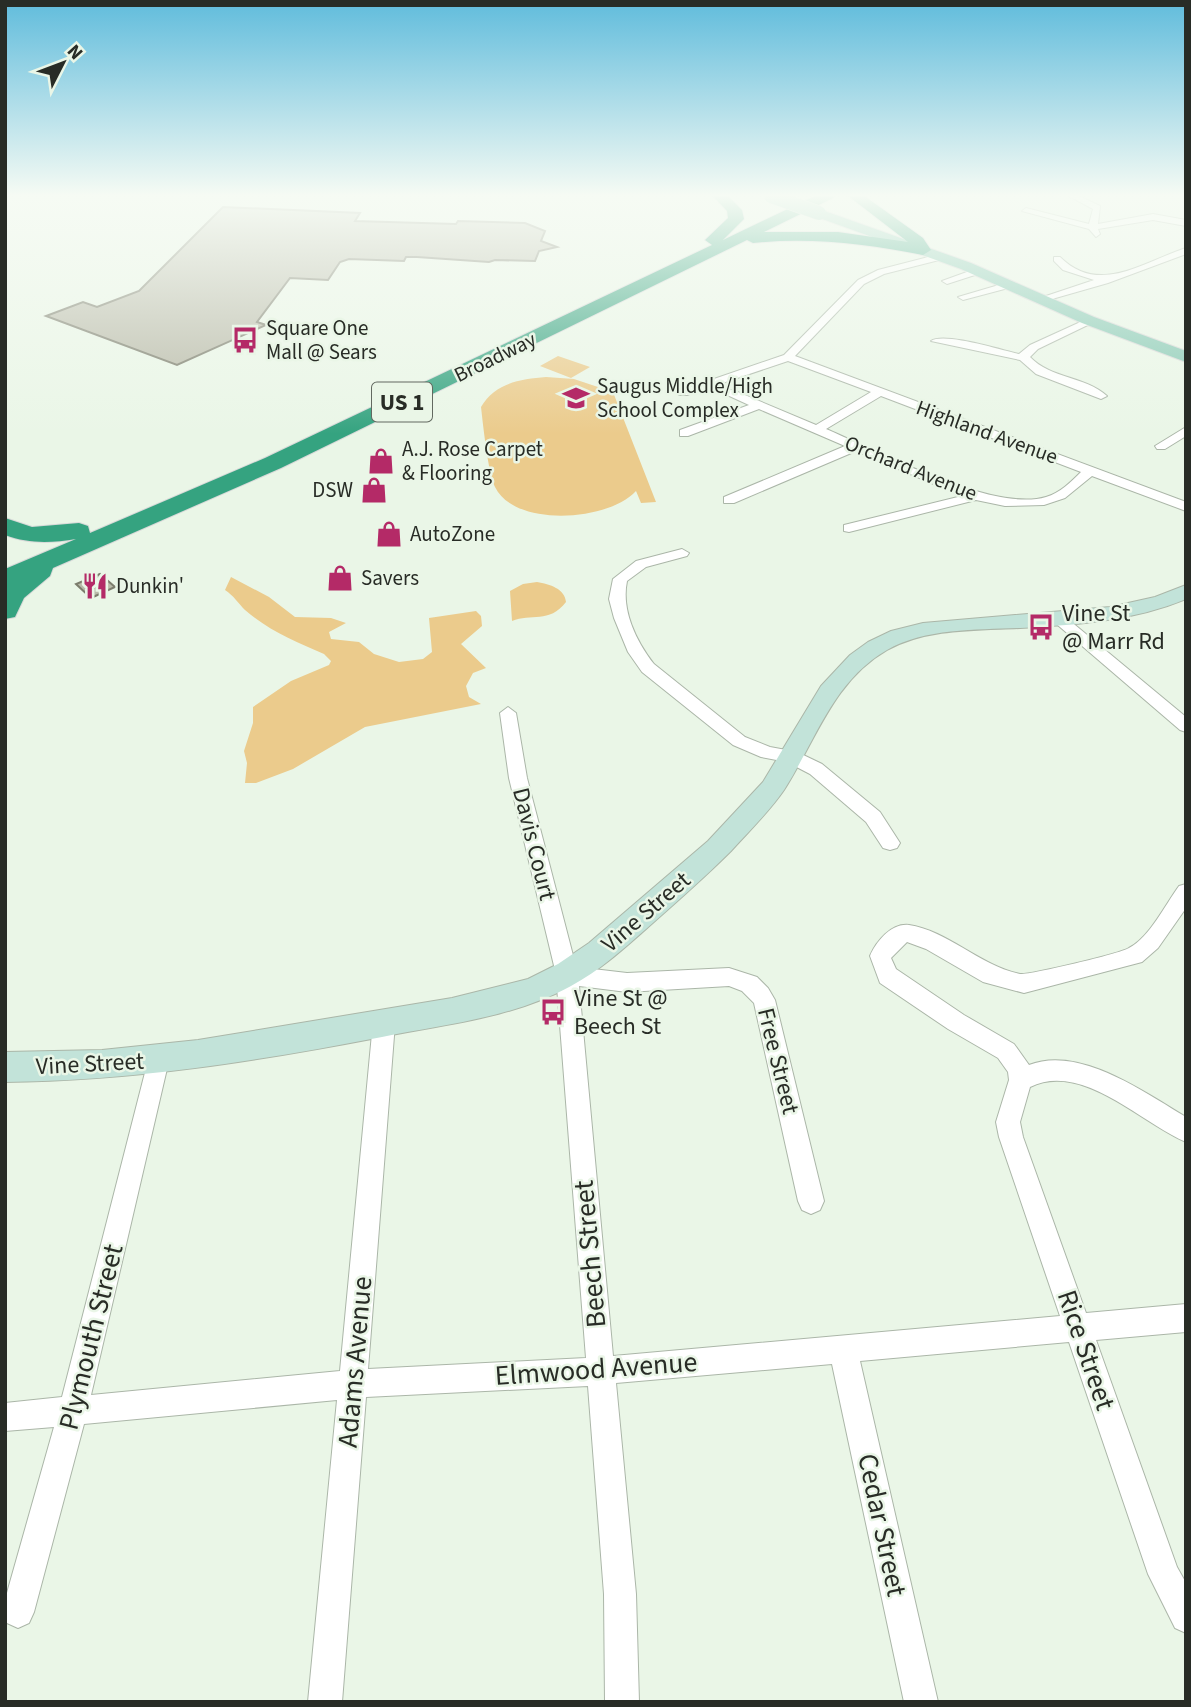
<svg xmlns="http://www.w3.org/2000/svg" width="1191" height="1707" font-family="'Source Sans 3',sans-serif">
	<rect width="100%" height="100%" fill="#eaf6e7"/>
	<path fill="#ebcb8c" d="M558 356 590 367 571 378 540 366Z
		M546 377 574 379 613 392 656 502 641 503 636 491C609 521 515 528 495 487 488 473 483 424 481 407 495 383 520 379 546 377Z
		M231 577 269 597 295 617 331 618 346 623 329 632 331 639 359 642 374 654 399 662 423 659 432 652 429 618 476 611 481 616 482 626 461 644 486 668 473 673 466 686 469 697 481 704 365 727 293 769 256 783H245L247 763 244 751 253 723V707L291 681 329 665 331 661 324 654C296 642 269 631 245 610 238 603 234 596 225 590Z
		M537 582C550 584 565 589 566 602 549 624 531 613 512 621L510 591 523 584Z"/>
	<path fill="#b9baa9" stroke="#7c7d6d" stroke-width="2" d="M223 207 360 213 355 221 456 224 458 221 525 223 545 231 541 241 557 247 539 251 535 261 495 260 489 262 417 257H406L404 261 349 259 340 262 328 280 290 278 257 322 266 325 177 365 46 316 83 302 97 307 139 291Z
		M100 574 115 587 91 598 76 584Z"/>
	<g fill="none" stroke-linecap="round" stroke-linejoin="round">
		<g stroke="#abb6a8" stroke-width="2">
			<path id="street" d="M5 195H11L5 198Z
				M1067 195H1077L1100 206 1098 224 1153 214 1186 220V226L1153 220 1098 229 1100 234 1096 237 1089 229 1022 211 1026 208 1089 224 1093 209Z
				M1186 248V254L1108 283 1045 301 1037 299 1094 280 1063 270 1054 261V257H1060C1099 296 1143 262 1186 248Z
				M940 254 943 255V259L884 274 864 284 795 356 1186 502V511L1092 476 1065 498 1044 505 1005 506 976 500 849 532 844 531V525L962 496 856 451 734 503H724V497L845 446 759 409 688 436H680V430L749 405 725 394V390H733L816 425 871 392 788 361 687 395H679V391L784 355 858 280 878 270ZM881 396 1081 472C1071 482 1060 493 1046 497 993 513 878 451 826 429Z
				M978 268 981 269V273L947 284 942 281Z
				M1009 282 1014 285 1012 287 963 300 958 297Z
				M1087 319 1096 321 1038 349 1030 357C1051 379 1085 376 1107 396L1101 399 1036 374 1020 360 931 341C944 332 1001 350 1019 354L1030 345Z
				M1186 427V436L1165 449H1157L1155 446Z
				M682 549 689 553 687 556 646 567 627 581C621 610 636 641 654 664L745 737 770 747 797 752 822 764 880 812 900 843 897 848 890 850 883 848 866 822 810 774 787 762 761 757 733 745 642 672 628 652 614 618 609 599 613 579 636 561Z
				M1058 613 1063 615 1186 717V732L1180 730 1053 621 1050 618 1053 615Z
				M508 707 516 713 527 778 576 967 627 973 729 968 757 977 768 988 775 1000 824 1201 820 1210 811 1214 802 1210 798 1201 754 1003 742 991 729 986 627 992 579 986 613 1356 1060 1316 999 1137 996 1122 1009 1080 1008 1072 998 1058 948 1029 880 983 870 956C876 942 891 923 909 925 946 930 981 966 1020 974 1029 975 1119 954 1129 948 1150 937 1165 905 1179 886L1186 884V908L1158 948 1142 962 1024 993 983 982 926 949 907 942 891 958 896 969 964 1015 1014 1044 1029 1065C1079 1045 1144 1092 1186 1117V1142C1141 1123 1082 1061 1030 1087L1020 1122 1023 1137 1086 1313 1186 1304V1332L1096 1340 1177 1567 1186 1583V1633L1175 1628 1148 1574 1069 1342 860 1361 938 1702H904L832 1364 616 1383 636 1594 639 1702H605L604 1594 588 1386 366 1397 342 1702H308L337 1400 84 1424 34 1612 29 1623 18 1628 7 1623 5 1600 54 1427 5 1431V1403L62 1397 150 1053 158 1049 166 1053 169 1060 91 1395 340 1371 373 1023 376 1016 384 1013 392 1016 395 1023 368 1369 586 1358 556 974 509 778 500 713Z"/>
		</g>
		<g stroke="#abb6a8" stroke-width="2">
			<path id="secondary" d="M1186 585V599C1133 621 1076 625 1020 628 977 630 926 628 887 650 833 681 816 740 784 790 769 812 749 831 731 851 704 878 675 903 646 929 622 950 599 971 571 986 512 1018 446 1024 382 1037 257 1061 133 1081 5 1082V1052L102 1050 198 1040 452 998 528 979 558 964 589 943 708 841 763 782 821 686 850 655 868 642 891 631 923 623 1110 607 1155 597Z"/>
		</g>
		<g stroke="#d8d9d8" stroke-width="2">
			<path id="primary" d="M819 209 971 263 1094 317 1186 351V362L1082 323 961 269 814 216 812 213Z"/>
		</g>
		<g stroke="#d8d9d8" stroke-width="2">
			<path id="highway" d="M712 195H727L742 210 744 219 723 240 817 195H835L833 198 764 232H838L908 242 847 195H863L923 238 931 250 923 255C866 244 811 237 753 243L747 240 281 468 53 568 50 576 24 598 15 617 5 619V569L76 539C51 543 29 544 5 535V518L32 527 79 523 88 526 90 533 265 458 712 245 705 240 728 218 727 211Z"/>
		</g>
		<use href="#street" fill="#fff" fill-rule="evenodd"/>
		<use href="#secondary" fill="#c2e3d9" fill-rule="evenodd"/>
		<use href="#primary" fill="#86c8b3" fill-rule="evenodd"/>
		<use href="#highway" fill="#35a380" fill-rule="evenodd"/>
		<g stroke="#d8d9d8" stroke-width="15" stroke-linecap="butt">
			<path id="primary-bridge" d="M771 196 819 213"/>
		</g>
		<use href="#primary-bridge" stroke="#86c8b3" stroke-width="14"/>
	</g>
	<linearGradient id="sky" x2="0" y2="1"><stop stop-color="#60bcdc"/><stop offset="0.45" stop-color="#f6fbf4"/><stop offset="1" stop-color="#f6fbf4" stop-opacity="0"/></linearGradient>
	<rect width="1191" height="434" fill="url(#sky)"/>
	<defs>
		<g id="bus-bare" transform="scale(2.1)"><path d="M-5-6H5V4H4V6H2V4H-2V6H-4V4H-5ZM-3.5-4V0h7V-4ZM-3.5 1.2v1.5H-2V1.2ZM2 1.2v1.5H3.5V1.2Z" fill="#b42a67" stroke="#eaf6e7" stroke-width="2.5" paint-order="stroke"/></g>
		<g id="school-bare" transform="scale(2.1)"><path d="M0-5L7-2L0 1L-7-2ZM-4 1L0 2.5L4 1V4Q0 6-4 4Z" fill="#b42a67" stroke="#eaf6e7" stroke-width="2.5" paint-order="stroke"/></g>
		<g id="shop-bare" transform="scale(2.1)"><path d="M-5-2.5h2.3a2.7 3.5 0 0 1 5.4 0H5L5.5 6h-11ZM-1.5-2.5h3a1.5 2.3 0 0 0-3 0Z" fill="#b42a67" stroke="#eaf6e7" stroke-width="2.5" paint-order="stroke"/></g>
		<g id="restaurant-bare" transform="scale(2.1)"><path d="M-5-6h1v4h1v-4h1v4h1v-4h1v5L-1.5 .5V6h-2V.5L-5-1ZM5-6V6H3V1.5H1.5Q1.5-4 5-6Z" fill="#b42a67" stroke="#eaf6e7" stroke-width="2.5" paint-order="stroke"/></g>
	</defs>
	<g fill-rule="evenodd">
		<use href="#bus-bare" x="245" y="340"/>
		<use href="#school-bare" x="576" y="398"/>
		<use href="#shop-bare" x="381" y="461"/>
		<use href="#shop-bare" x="374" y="490"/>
		<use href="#shop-bare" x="389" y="534"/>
		<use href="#shop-bare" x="340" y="578"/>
		<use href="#restaurant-bare" x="95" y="586"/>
		<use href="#bus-bare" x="1041" y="627"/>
		<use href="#bus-bare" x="553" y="1012"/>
	</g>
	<g text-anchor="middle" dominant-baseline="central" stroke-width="5" stroke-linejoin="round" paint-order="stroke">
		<g font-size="21" fill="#282c26" stroke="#eaf6e7" text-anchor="start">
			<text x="266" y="328">Square One<tspan x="266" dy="24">Mall @ Sears</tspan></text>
			<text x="597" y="386">Saugus Middle/High<tspan x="597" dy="24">School Complex</tspan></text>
			<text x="402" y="449">A.J. Rose Carpet<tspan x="402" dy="24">&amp; Flooring</tspan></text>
			<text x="353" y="490" text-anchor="end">DSW</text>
			<text x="410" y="534">AutoZone</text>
			<text x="361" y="578">Savers</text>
			<text x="116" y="586">Dunkin'</text>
		</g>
		<g font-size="21" fill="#282c26" stroke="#eaf6e7">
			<text transform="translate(495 357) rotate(-26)">Broadway</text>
			<text transform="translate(987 432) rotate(20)">Highland Avenue</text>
			<text transform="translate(911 468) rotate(22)">Orchard Avenue</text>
		</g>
		<rect fill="#eaf6e7" stroke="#626960" stroke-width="2" x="372" y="382.5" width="60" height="39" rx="5"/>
		<g font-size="23" font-weight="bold" fill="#282c26">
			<text x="402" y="402">US 1</text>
		</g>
		<g font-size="24" fill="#282c26" stroke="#eaf6e7" text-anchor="start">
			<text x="1062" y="613">Vine St<tspan x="1062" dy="28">@ Marr Rd</tspan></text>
			<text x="574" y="998">Vine St @<tspan x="574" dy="28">Beech St</tspan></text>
		</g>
		<g font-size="24" fill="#282c26" stroke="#eaf6e7">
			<text transform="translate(534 844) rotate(76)">Davis Court</text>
			<text transform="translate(646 912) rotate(-41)">Vine Street</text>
			<text transform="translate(778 1061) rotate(76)">Free Street</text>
			<text transform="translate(90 1064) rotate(-3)">Vine Street</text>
		</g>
		<g font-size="28" fill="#282c26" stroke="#eaf6e7">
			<text transform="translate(590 1254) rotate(-95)">Beech Street</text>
			<text transform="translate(91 1337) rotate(-76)">Plymouth Street</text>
			<text transform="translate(1086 1350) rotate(71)">Rice Street</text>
			<text transform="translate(355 1362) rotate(-85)">Adams Avenue</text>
			<text transform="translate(596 1369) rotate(-4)">Elmwood Avenue</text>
			<text transform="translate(882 1525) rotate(78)">Cedar Street</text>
		</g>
	</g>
	<rect width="1191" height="1707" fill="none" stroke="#282c26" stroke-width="14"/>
	<g transform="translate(63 63) rotate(48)" stroke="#eaf6e7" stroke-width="5" paint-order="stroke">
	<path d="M0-5L12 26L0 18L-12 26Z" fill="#282c26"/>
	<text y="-10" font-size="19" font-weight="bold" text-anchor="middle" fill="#282c26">N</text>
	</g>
</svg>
